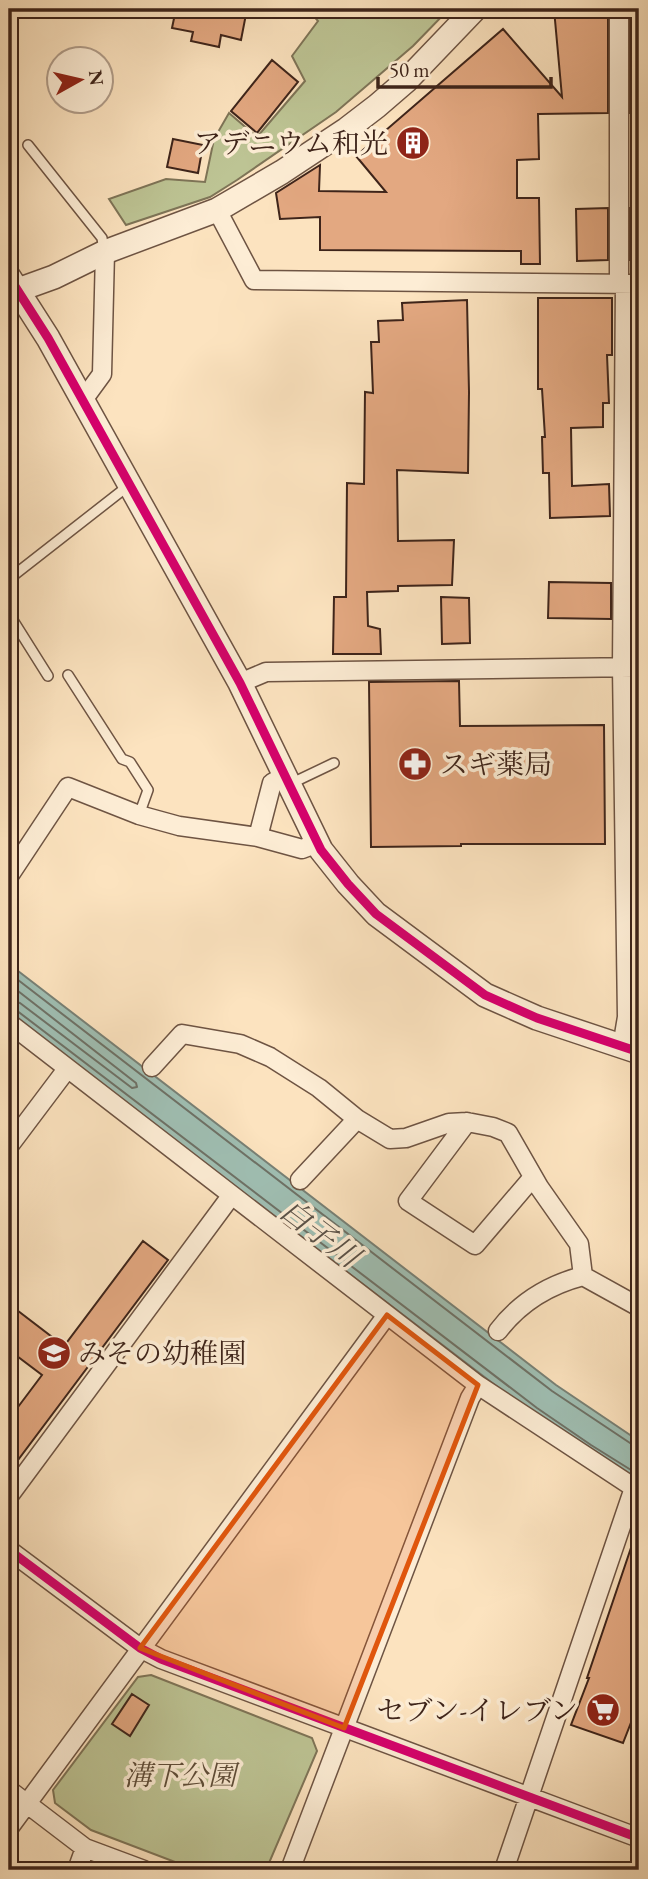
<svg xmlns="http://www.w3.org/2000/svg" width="648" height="1879" font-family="'EB Garamond','Noto Serif JP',serif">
	<rect width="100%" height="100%" fill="#fce3bf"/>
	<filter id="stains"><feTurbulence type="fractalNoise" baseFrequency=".00286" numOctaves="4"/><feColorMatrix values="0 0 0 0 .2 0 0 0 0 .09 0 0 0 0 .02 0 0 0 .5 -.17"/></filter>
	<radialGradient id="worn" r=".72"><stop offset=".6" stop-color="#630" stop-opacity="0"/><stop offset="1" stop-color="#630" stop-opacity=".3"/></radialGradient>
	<path fill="#bdc494" stroke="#7e7457" stroke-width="2" d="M308 9H449L413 46 336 112 237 180 210 197 126 225 109 199 166 179 205 182 214 139 229 113 257 137 305 81 292 56 318 21Z
		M151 1675 312 1738 317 1751 266 1870H196L91 1830 55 1803 53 1790 138 1677Z"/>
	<path fill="#9fbeb2" stroke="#788075" stroke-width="2" d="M9 964 556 1385 639 1441V1483L533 1414 9 1014Z"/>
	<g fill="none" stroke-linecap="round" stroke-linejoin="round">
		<path stroke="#6e7166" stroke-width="2" d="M9 973 552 1391 633 1445 639 1446
			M9 984 136 1083 137 1087 132 1088 20 1003 9 1000
			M9 1009 16 1010 537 1408 591 1445 639 1475"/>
	</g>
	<path fill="#e3a881" stroke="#3e241a" stroke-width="2" d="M176 9H247L241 40 221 35 219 47 191 41 193 32 172 28Z
		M554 9H600L601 15H608V113L538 114 539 159 517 160V198H539L540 264H521V251L320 250V217L280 219 276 193 320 165 319 191 386 192 356 156 503 29 562 97Z
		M630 15H639V113H630Z
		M272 60 298 82 257 133 231 111Z
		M173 139 203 145 198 173 167 167Z
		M608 208V260L577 261 576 209Z
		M630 208H639V260H630Z
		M538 298H612V355H607L609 403H603V427L571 428 572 486 609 484 610 516 550 518 549 473H543L542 437H545L542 389H538Z
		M467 300 469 392 468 473 397 470 398 541 454 540 452 585 398 586V591L367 592 368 626 380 629 381 654H333L334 597H346L347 483 364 484 365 392 373 393 371 342H379L378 321 403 320 402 303Z
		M549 582 611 583V619L548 618Z
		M441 597 469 598 470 643 442 644Z
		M459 681 460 726 604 725 605 844H461V846L371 847 369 682Z
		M143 1241 168 1260 9 1472V1419L42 1375 9 1350V1304L64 1346Z
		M636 1533 639 1534V1684L634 1700 639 1702 623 1743 571 1725 589 1678H587Z
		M132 1694 149 1705 130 1736 112 1724Z"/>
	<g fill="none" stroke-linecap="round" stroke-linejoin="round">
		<g stroke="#6e5443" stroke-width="12">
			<path id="service" d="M28 145 102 238 104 251
				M9 579 128 486
				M9 614 48 676
				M68 675 122 759 130 762 148 790 139 815
				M290 784 334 763"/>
		</g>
		<g stroke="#6e5443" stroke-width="21">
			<path id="minor" d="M217 210 254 280 639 284
				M619 283V9
				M83 400 102 374 105 252
				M240 683 266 672 639 667
				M258 837 272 783 284 776
				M9 876 68 787 139 815 179 826 258 837 302 849 318 843
				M9 1023 478 1385 639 1491
				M622 1047 627 1017 622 667 625 284
				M152 1067 182 1034 240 1044 270 1057 319 1088 357 1119 390 1139 406 1138 449 1123 467 1122 493 1127 508 1133 539 1187 579 1244 583 1276 639 1307
				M467 1122 408 1201 475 1245 533 1177
				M9 1146 67 1069
				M300 1180 357 1119
				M498 1331C520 1302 548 1285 583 1276
				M9 1496 231 1196
				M9 1550 140 1648 161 1659 639 1838
				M9 1790 85 1848 144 1870
				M9 1828 387 1315
				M77 1870 85 1848
				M290 1870 470 1398 478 1385
				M504 1870 634 1488"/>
		</g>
		<g stroke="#6e5443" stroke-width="26">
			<path id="tertiary" d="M9 277 48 338 240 683 321 850 348 884 376 914 485 995 537 1018 639 1052
				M9 299 18 290 54 277 105 252 217 210 282 172 347 129 377 106 406 81 475 9"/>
		</g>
		<use href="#service" stroke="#fdedd5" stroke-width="9"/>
		<use href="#minor" stroke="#fdedd5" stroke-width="18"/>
		<use href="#tertiary" stroke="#fdedd5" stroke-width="23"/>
		<g stroke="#fdedd5" stroke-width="13">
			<path id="cycleway" d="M9 277 48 338 240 683 321 850 348 884 376 914 485 995 537 1018 639 1052
				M9 1550 140 1648 161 1659 639 1838"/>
		</g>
		<use href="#cycleway" stroke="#d6006c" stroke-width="9"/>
	</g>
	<path fill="#e0560d" fill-opacity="0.2" stroke="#e0560d" stroke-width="5" stroke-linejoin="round" d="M387 1315 478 1385 344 1728 140 1648Z"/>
	<defs>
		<g id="building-disc" transform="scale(1.75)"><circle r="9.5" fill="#8f2418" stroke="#fdedd5"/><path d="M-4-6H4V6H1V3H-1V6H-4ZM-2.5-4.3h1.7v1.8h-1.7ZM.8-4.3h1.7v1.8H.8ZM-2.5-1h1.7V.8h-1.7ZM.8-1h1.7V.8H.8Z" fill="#fff"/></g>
		<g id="pharmacy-disc" transform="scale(1.75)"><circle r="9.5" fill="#8f2418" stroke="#fdedd5"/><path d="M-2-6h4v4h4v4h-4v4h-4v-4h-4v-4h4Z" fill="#fff"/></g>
		<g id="school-disc" transform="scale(1.75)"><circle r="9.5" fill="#8f2418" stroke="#fdedd5"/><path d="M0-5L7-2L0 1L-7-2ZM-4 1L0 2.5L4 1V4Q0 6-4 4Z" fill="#fff"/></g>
		<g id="supermarket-disc" transform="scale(1.75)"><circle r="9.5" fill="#8f2418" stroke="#fdedd5"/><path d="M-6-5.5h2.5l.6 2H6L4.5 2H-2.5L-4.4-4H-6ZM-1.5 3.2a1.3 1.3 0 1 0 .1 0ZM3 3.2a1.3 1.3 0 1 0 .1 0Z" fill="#fff"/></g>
	</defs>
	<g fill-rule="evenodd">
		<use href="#building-disc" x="413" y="143"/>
		<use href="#pharmacy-disc" x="415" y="764"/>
		<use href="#school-disc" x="54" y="1353"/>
		<use href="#supermarket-disc" x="603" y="1710"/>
	</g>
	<g text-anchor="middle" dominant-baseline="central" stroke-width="7" stroke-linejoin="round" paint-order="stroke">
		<g font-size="28" fill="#3e241a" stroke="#fdedd5" text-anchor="end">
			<text x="388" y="143">アデニウム和光</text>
			<text x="440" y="764" text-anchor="start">スギ薬局</text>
			<text x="78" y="1353" text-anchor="start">みその幼稚園</text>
			<text x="578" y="1710">セブン-イレブン</text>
		</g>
		<g font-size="28" font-style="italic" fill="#5e4c38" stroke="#fdedd5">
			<text x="180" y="1775">溝下公園</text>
		</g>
		<g font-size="30" font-style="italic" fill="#5b5248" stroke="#fdedd5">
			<text transform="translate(320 1233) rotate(37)">白子川</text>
		</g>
	</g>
	<rect width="648" height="1879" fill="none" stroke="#fce3bf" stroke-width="35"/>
	<rect x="10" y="10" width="627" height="1858" fill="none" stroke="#3e241a" stroke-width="3.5"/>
	<rect x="18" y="18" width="613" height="1844" fill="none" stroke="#3e241a" stroke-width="2"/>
	<g transform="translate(80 80) rotate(82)"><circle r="33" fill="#fdedd5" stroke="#b19d8a" stroke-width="2"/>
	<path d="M0-5L12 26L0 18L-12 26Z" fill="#8f2418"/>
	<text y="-10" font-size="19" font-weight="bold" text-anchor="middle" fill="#3e241a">N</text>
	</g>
	<path d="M378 77v10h173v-10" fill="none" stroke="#3e241a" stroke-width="3.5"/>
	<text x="389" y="77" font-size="21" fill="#3e241a" stroke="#fdedd5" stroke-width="5" paint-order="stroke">50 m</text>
	<rect width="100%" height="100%" filter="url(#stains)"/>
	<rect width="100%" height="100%" fill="url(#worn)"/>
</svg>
